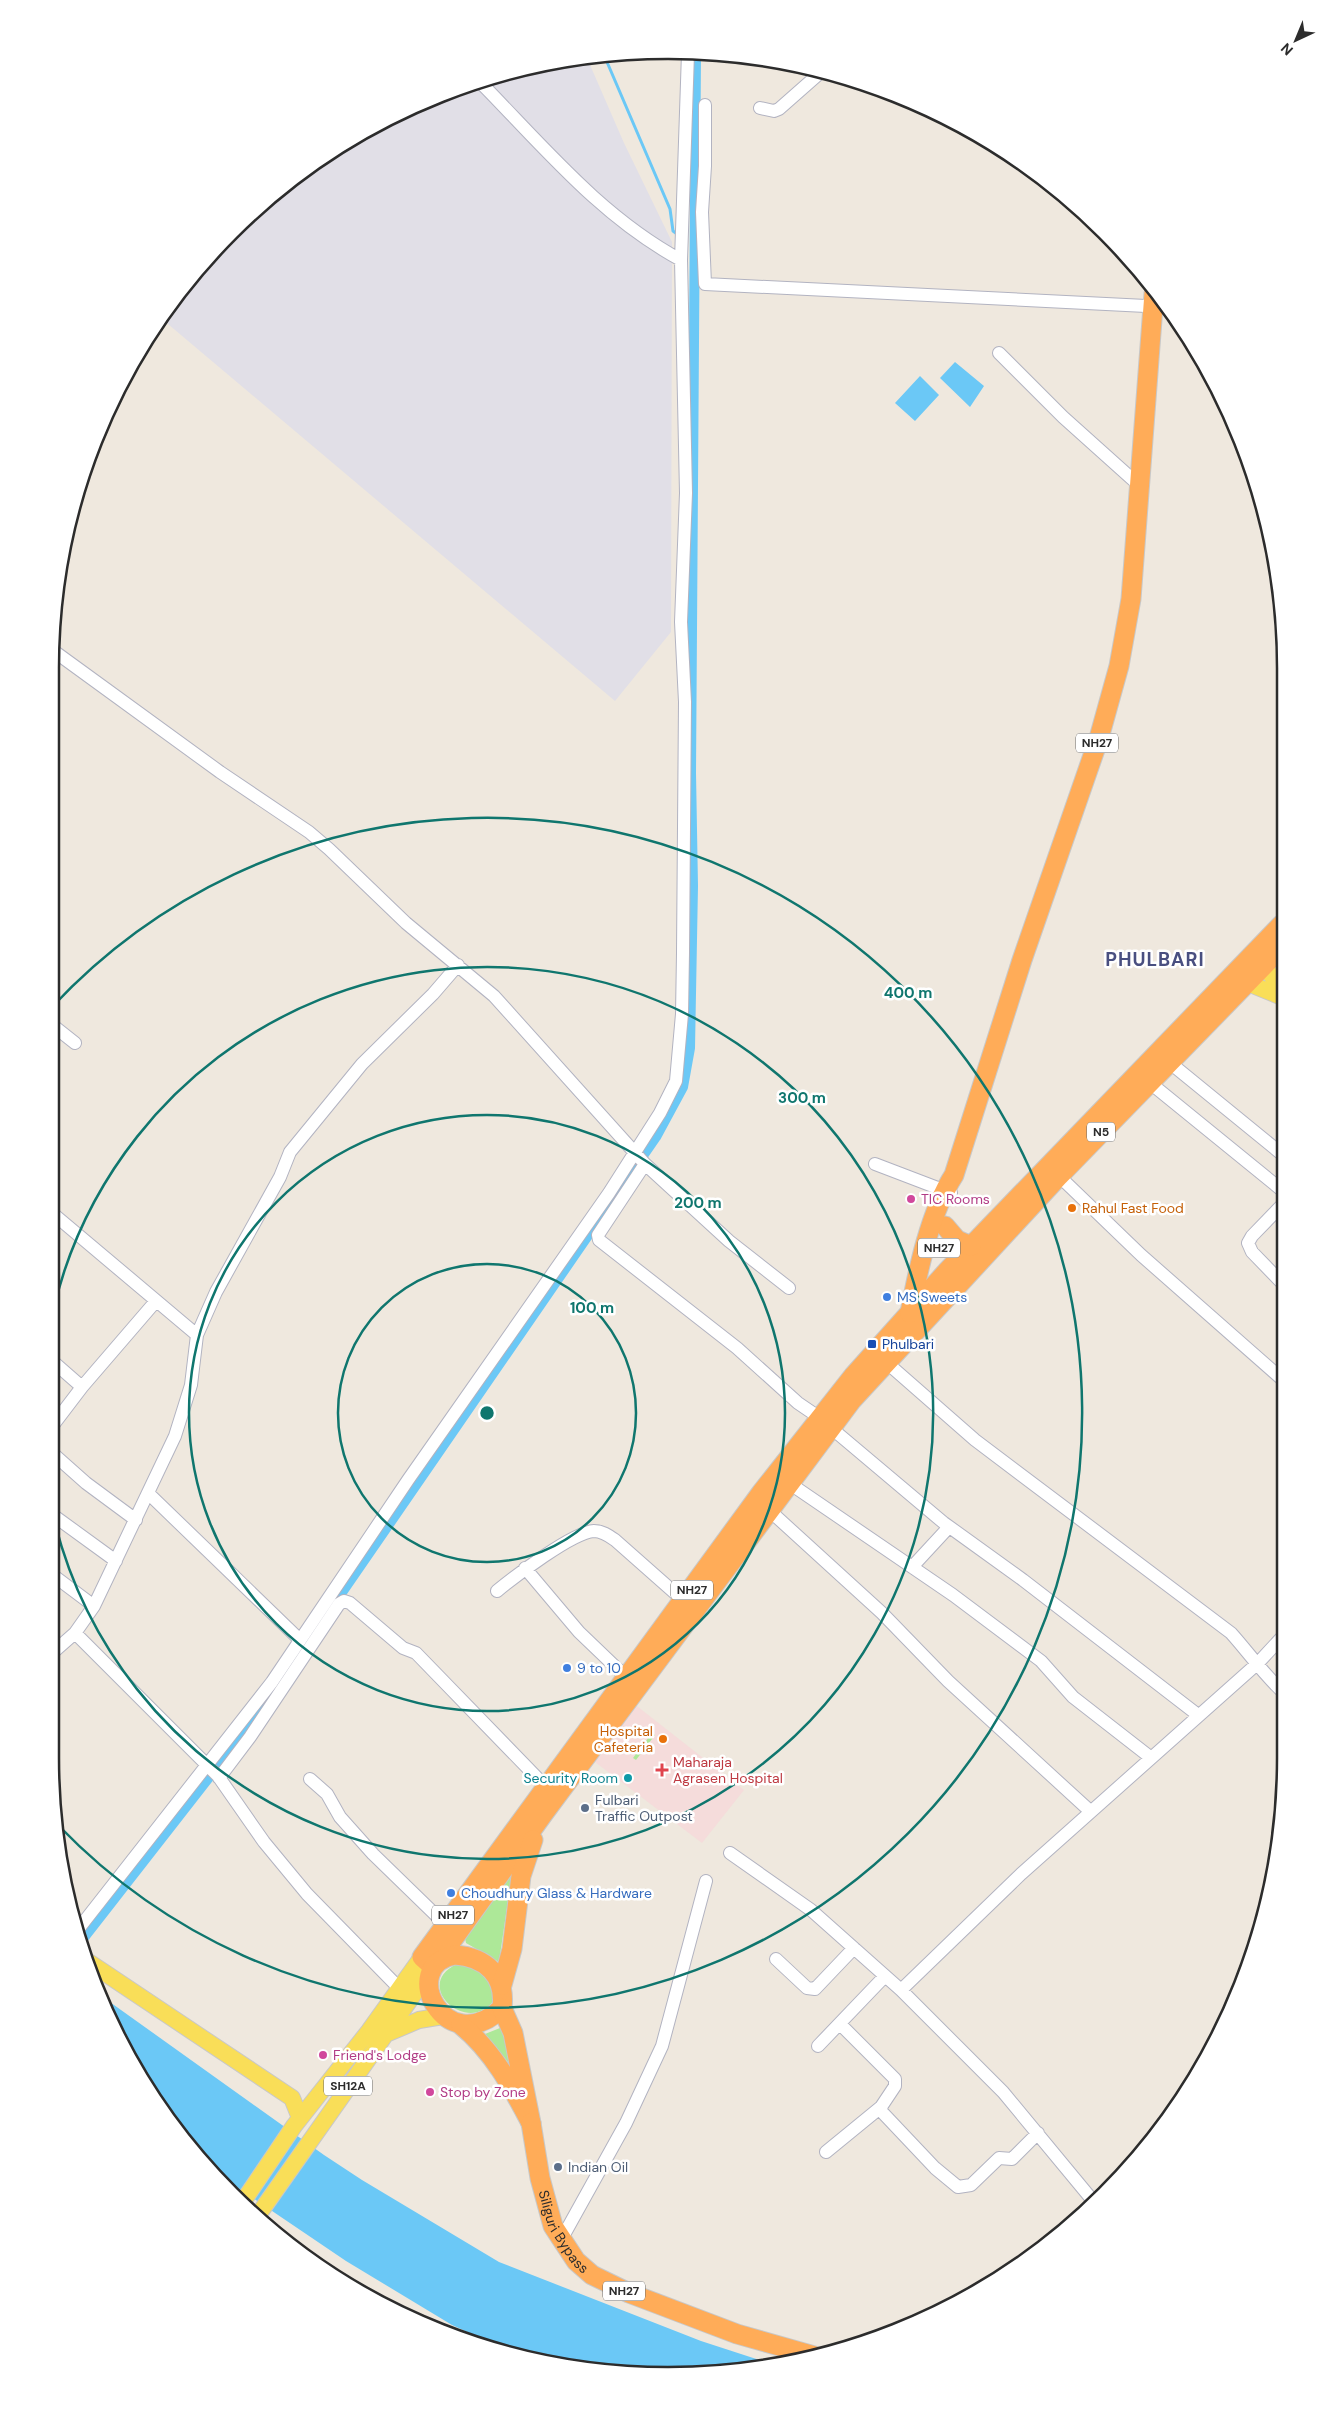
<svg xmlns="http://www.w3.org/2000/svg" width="1336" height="2426" font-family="'DM Sans',sans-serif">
	<rect width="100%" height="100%" fill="#efe8de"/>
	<path fill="#e1dfe7" d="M587 58 624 143 672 242 671 632 615 701 162 319 203 261 292 178 394 114 508 71Z"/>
	<path fill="#f5dcdb" d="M633 1703 744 1790 702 1843 591 1759Z"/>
	<path fill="#ade898" d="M652 1733 655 1735 636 1760 633 1758Z
		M512 1873 499 1962 466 1943 465 1938Z
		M457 1964 476 1968 493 1982 494 2000C468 2037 411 1985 457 1964Z
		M505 2026 511 2066 485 2034Z"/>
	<path fill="#6bc8f6" d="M955 362 984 386 970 407 940 378Z
		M920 376 939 395 915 421 895 403Z
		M100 1995 324 2155 362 2180 499 2262 701 2341 772 2364 709 2375H627L522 2357 452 2325 346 2261 210 2169 178 2134 133 2067Z"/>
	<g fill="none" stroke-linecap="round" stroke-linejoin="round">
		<path stroke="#6bc8f6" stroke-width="3" d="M604 55 670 209 673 231 677 234"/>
		<path stroke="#6bc8f6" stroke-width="10" d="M332 1607 656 1137 683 1087 690 1048 693 886 691 773 696 54
			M83 1939 232 1748 271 1695"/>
		<g stroke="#b2b3c1" stroke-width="14">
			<path id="minor" d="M480 82C543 146 601 217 681 260
				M705 105V166L702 212 705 284 1166 307
				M760 108 774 111 779 109 821 72
				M999 353 1063 417 1141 487
				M51 649 220 772 309 832 329 849 406 923 494 996 645 1164 729 1241 789 1288
				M51 1024 75 1043
				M1169 1062 1283 1155
				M1149 1082 1283 1191
				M645 1164 598 1235 599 1240 737 1348 798 1403 820 1418
				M875 1164 951 1193
				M1059 1176 1141 1255 1283 1380
				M1283 1204 1252 1236 1248 1243 1252 1252 1283 1284
				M51 1212 197 1335 191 1385 175 1436 94 1606 75 1633 218 1776 264 1842 307 1894 400 1989
				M197 1335 216 1292 280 1177 290 1152 362 1064 433 994 458 965
				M886 1362 975 1440 1231 1633C1249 1653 1264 1675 1284 1693
				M82 1387 156 1301
				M830 1427 944 1523 1023 1580 1198 1715
				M50 1429 82 1387 50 1359
				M50 1451 86 1483 136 1520
				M789 1483 953 1595 1041 1661 1073 1697 1150 1757
				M149 1494 300 1640
				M769 1510 882 1613 948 1681 1090 1811
				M50 1513 116 1561
				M912 1567 949 1527
				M525 1568 579 1632 627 1678
				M50 1573 94 1606
				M497 1591C514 1577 573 1532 594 1531 602 1531 608 1535 615 1540L684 1601
				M50 1655 75 1633
				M219 1778 250 1737 339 1604 344 1601 350 1603 403 1648 416 1653 547 1788
				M310 1779 327 1794 340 1817 373 1854 446 1925
				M730 1853 811 1910 901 1990 1003 2092 1094 2202
				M76 1932 272 1682 408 1480 609 1193 660 1113 676 1081 682 1014 683 953 685 702 681 622 686 493 681 260 688 53
				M776 1959 807 1988 815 1989 854 1948
				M901 1990 1021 1874 1258 1663 1284 1635
				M840 2024 895 2079V2086L881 2107 882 2112 935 2168 958 2187 971 2185 999 2158 1012 2159 1038 2133
				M818 2046 885 1976
				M826 2152 881 2107
				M561 2240 626 2123 662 2046 706 1881"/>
		</g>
		<g stroke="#c8c8c8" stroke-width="18">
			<path id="major" d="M1254 959 1271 975 1282 991
				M1238 974 1248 983 1282 997
				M84 1959 292 2098 300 2118
				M386 2034 419 2020 443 2016
				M242 2203 294 2126 369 2031 422 1957
				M256 2218 433 1967"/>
		</g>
		<g stroke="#c8c8c8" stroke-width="21">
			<g id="highway">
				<path d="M1282 924 948 1270 854 1375 761 1493 422 1957 433 1967 544 1813 852 1400 1059 1176 1282 947"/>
				<path d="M945 1226 957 1240 971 1246"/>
				<path d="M910 1313C918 1270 930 1212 954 1175L1022 960 1099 738 1119 666 1131 599 1154 293"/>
				<path d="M455 1955C486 1957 506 1976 502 2008 445 2062 397 1965 455 1955Z"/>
				<path d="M502 1985 512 1949 521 1876 533 1840"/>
				<path d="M461 2025C493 2051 512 2087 531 2123L513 2033 502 2008"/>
				<path id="s1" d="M531 2123 540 2178 553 2226 576 2261 592 2275 629 2293 737 2334 818 2357"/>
			</g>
		</g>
		<use href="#minor" stroke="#fff" stroke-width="12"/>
		<use href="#major" stroke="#f9de58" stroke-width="16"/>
		<use href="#highway" stroke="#ffac58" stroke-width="19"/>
	</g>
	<g fill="none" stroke="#0f766e" stroke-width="2.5">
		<circle cx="487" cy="1413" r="149"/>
		<circle cx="487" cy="1413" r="298"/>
		<path d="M51 1320A446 446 0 1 1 51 1506"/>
		<path d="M52 1007A595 595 0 1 1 59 1826"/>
	</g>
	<g fill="#d1479c" stroke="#fff" stroke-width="2">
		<circle cx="911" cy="1199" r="5"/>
		<circle cx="323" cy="2055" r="5"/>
		<circle cx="430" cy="2092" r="5"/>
	</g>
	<g fill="#e8710a" stroke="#fff" stroke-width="2">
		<circle cx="1072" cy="1208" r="5"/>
		<circle cx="663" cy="1739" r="5"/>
	</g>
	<g fill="#3f7fe0" stroke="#fff" stroke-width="2">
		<circle cx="887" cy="1297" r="5"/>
		<circle cx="567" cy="1668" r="5"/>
		<circle cx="451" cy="1893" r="5"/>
	</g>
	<rect fill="#1a4fb4" stroke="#fff" stroke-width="2" x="867" y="1339" width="10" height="10" rx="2.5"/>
	<path fill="#e0444e" stroke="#fff" stroke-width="2" d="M659.5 1762.5h5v5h5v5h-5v5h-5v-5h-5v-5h5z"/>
	<circle fill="#0f9aa8" stroke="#fff" stroke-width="2" cx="628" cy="1778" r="5"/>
	<g fill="#5c6f8a" stroke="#fff" stroke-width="2">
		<circle cx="585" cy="1808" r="5"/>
		<circle cx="558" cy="2167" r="5"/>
	</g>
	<g text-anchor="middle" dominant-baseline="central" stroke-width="5" stroke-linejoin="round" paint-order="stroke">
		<g fill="#fff" stroke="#6b6b6b" stroke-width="1">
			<rect x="1076" y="733.5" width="42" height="19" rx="4"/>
			<rect x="1087" y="1122.5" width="28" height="19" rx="4"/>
			<rect x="918" y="1238.5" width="42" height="19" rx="4"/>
			<rect x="671" y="1580.5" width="42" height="19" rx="4"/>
			<rect x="432" y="1905.5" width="42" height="19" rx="4"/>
			<rect x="324" y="2076.5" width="48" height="19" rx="4"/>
			<rect x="603" y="2281.5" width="42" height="19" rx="4"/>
		</g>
		<g font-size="12" font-weight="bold" fill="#2c2c2c">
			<text x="1097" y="743">NH27</text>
			<text x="1101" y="1132">N5</text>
			<text x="939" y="1248">NH27</text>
			<text x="692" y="1590">NH27</text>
			<text x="453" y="1915">NH27</text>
			<text x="348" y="2086">SH12A</text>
			<text x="624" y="2291">NH27</text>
		</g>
		<g font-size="14" fill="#b23c85" stroke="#fff" text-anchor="start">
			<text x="921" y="1199">TIC Rooms</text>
			<text x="333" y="2055">Friend's Lodge</text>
			<text x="440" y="2092">Stop by Zone</text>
		</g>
		<g font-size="14" fill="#c56008" stroke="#fff" text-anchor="start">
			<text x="1082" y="1208">Rahul Fast Food</text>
			<text x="653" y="1731" text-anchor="end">Hospital<tspan x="653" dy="16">Cafeteria</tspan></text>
		</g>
		<g font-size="14" fill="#366cbe" stroke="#fff" text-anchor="start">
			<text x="897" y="1297">MS Sweets</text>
			<text x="577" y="1668">9 to 10</text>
			<text x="461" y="1893">Choudhury Glass &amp; Hardware</text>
		</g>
		<g font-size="14" fill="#164399" stroke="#fff" text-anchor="start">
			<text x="882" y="1344">Phulbari</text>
		</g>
		<g font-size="14" fill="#be3a42" stroke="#fff" text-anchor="start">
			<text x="673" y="1762">Maharaja<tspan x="673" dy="16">Agrasen Hospital</tspan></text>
		</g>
		<g font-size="14" fill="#0d838f" stroke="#fff" text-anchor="end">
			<text x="618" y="1778">Security Room</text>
		</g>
		<g font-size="14" fill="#4e5e75" stroke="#fff" text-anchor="start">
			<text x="595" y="1800">Fulbari<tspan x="595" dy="16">Traffic Outpost</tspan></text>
			<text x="568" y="2167">Indian Oil</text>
		</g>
		<g font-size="14" fill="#2c2c2c" stroke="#fff">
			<text stroke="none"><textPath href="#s1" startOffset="115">Siliguri Bypass</textPath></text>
		</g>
		<g font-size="19" font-weight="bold" letter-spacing="1" fill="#494f80" stroke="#fff">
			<text x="1155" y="959">PHULBARI</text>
		</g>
	</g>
	<path d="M0 0H1336V2426H0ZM668 59H668A609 609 0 0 1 1277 668V1758A609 609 0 0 1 668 2367H668A609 609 0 0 1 59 1758V668A609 609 0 0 1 668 59Z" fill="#fff" fill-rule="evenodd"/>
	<path fill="none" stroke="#2c2c2c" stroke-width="2.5" d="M668 59H668A609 609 0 0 1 1277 668V1758A609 609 0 0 1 668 2367H668A609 609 0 0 1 59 1758V668A609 609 0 0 1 668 59Z"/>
	<circle cx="487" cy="1413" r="8" fill="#0f766e" stroke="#fff" stroke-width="2.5"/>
	<g font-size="15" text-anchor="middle" font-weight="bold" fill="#0f766e" stroke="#fff" stroke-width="5" stroke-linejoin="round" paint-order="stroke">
		<text x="908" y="998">400 m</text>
		<text x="802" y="1103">300 m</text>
		<text x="698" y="1208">200 m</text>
		<text x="592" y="1313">100 m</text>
	</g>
	<g transform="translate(1296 40) rotate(224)" stroke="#ffffff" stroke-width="4" paint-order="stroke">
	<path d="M0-4L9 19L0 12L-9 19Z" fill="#2c2c2c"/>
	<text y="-8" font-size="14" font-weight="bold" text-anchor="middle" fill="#2c2c2c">N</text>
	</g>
</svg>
